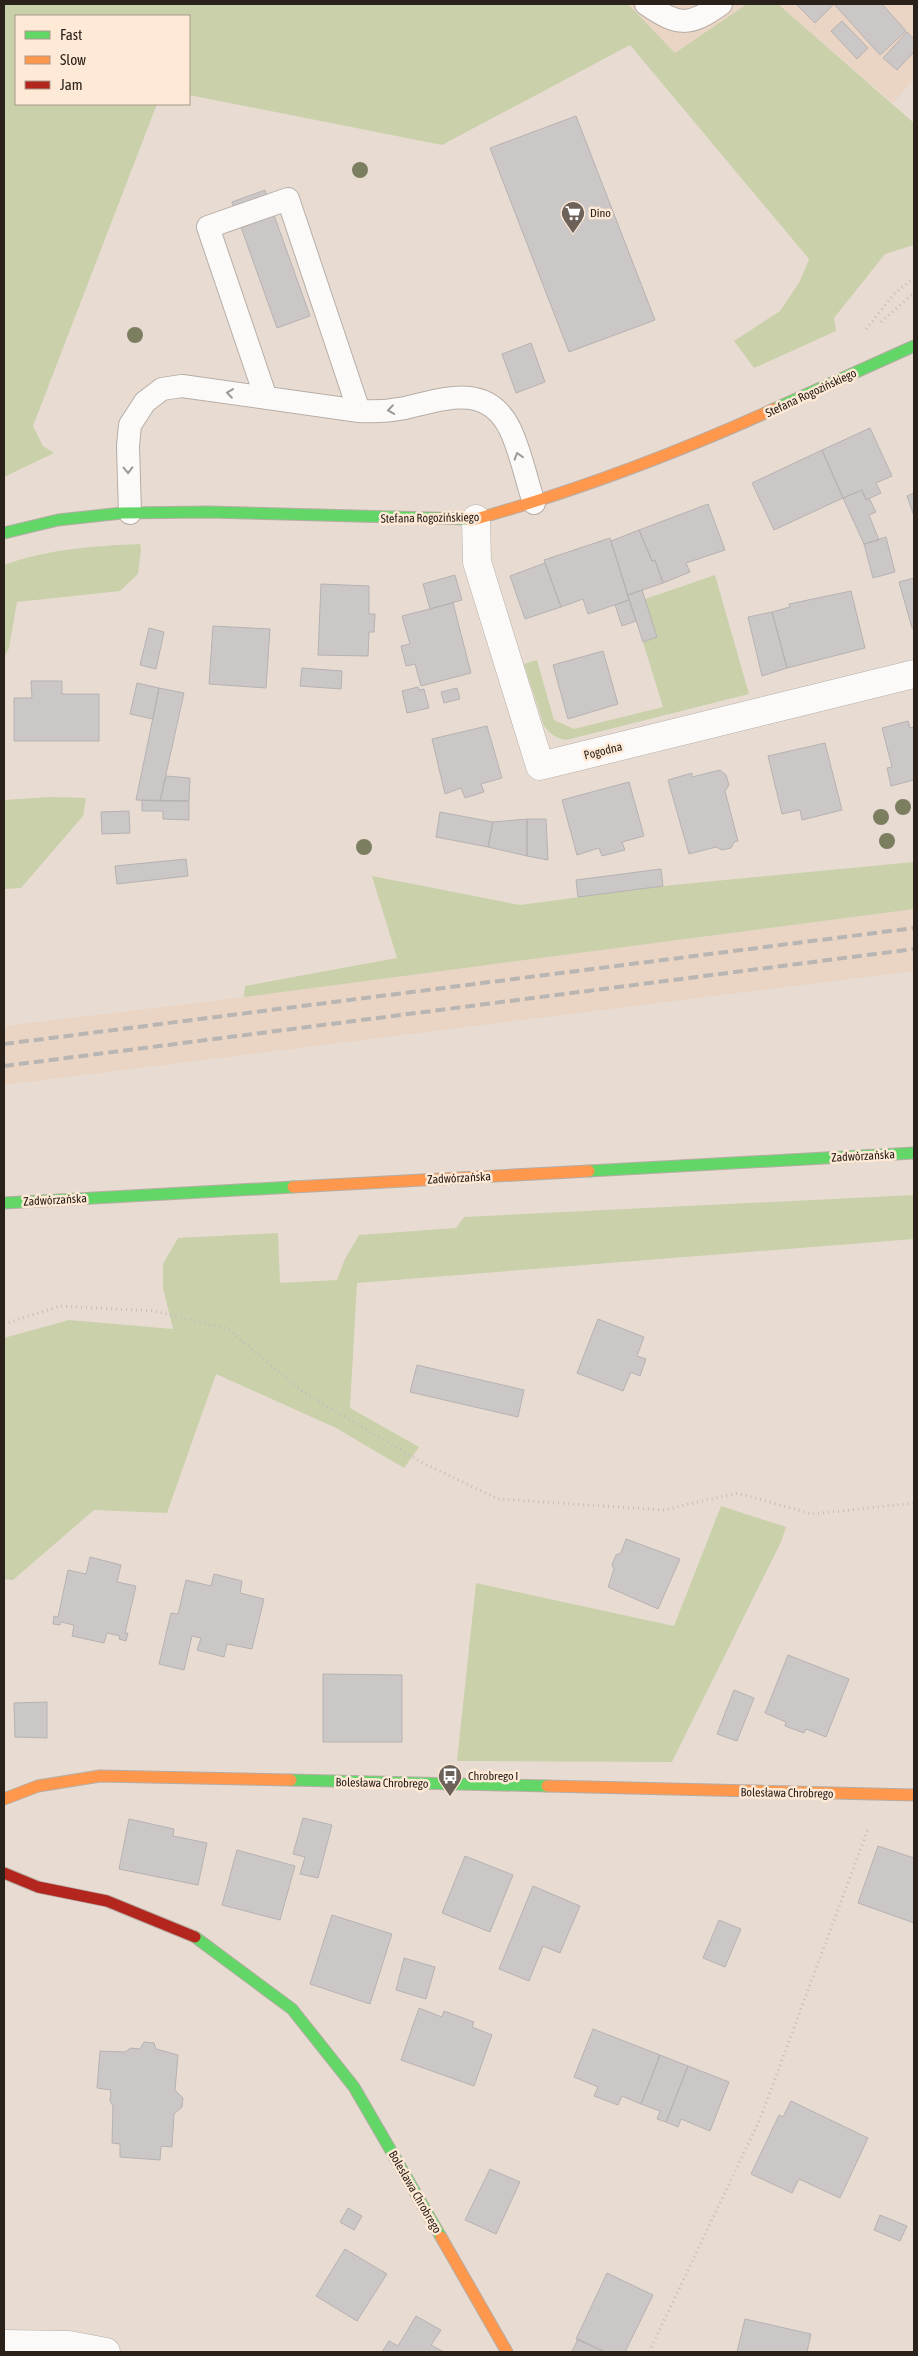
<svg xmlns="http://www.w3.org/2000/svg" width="918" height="2356" font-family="'Asap Condensed',sans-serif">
	<rect width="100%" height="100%" fill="#e8dcd2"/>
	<path fill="#ead5c4" d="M628 4H747L675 53Z
		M778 4H914V79L893 103Z
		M914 909V971L4 1085V1026L244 997Z"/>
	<path fill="#c9d0aa" d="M4 4H628L675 53 747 4H778L914 123V245L885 254 834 318 836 331 754 368 734 341 780 311 800 281 809 259 630 45 442 145 189 95V16H16V104H157L33 426 43 446 54 453 4 477Z
		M140 544 141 549 138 574 120 591 17 602 9 648 4 658V565C48 549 93 546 140 544Z
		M715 575 749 694 566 740C556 738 551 735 544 726L524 664 537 660 554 720 574 729 663 707 643 642 657 637 645 599Z
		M51 797 86 798 83 816 21 888 4 889V800Z
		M914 862V909L244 997 245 986 397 958 372 876 520 905 663 886Z
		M914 1195V1239L357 1283 350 1408 419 1447 404 1468 336 1428 216 1374 167 1513 94 1510 13 1580 4 1579V1338L69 1320 173 1329 163 1288V1264L178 1238 278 1233 280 1283 337 1280 345 1259 359 1235 456 1228 464 1217Z
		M721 1506 786 1527 781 1542 672 1762 457 1761 476 1583 674 1626Z"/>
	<path fill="#cbc7c7" stroke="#b6b2b2" d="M796 4H882L906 31 880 55 834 4 815 23Z
		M842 21 868 48 857 59 831 31Z
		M907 32 914 39V52L897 70 883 58Z
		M576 116 655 320 569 352 490 148Z
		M265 190 310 316 277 328 232 202Z
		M531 343 545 382 516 393 502 354Z
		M870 428 892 476 876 483 881 493 866 500 862 490 843 498 822 450Z
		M822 450 843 498 774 530 752 483Z
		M862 490 866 500 869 498 876 512 869 515 879 540 864 544 843 498Z
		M914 493V516L907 496Z
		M708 504 725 550 686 563 690 572 663 583 655 560 652 561 639 530Z
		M639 530 652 561 655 560 663 583 628 595 611 541Z
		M886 537 895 572 873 578 864 544Z
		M610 538 629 600 588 614 583 599 561 607 544 560Z
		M545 563 561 607 525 619 510 576Z
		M455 575 462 600 430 609 423 584Z
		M914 578V628H912L899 582Z
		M321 584 369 586V614H375L374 632H369L368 656 318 655Z
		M642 590 657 637 643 642 628 595Z
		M851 591 865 648 787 668 772 612 790 607 789 604Z
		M629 600 636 621 622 626 615 605Z
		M453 603 471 673 421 686 415 664 406 666 401 646 410 644 402 616Z
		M772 612 787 668 762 676 748 617Z
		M213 626 270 629 266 688 209 684Z
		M149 628 164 632 156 669 140 665Z
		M603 651 618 704 568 719 553 665Z
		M302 668 342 671 341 689 300 686Z
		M31 681H62V694H99V741H14V698H32Z
		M137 683 159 688 153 719 130 714Z
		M418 687 419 690 424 689 429 708 407 713 402 691Z
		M159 688 184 693 160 801 136 800Z
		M457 688 460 699 444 703 441 692Z
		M908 721 910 728 914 727V780L891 786 887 768 892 767 882 728Z
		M487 726 502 778 481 784 484 792 465 798 461 788 445 794 432 739Z
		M825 743 842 810 802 820 800 810 782 814 768 756Z
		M720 770 726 775 729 785 725 791 738 841 734 842 731 848 722 850 716 847 689 854 668 780 692 773V777Z
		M166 776 190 778 189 801H160Z
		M629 782 644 836 622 842 625 850 602 856 599 848 577 855 562 800Z
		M142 800 189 801V820L163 819V811H142Z
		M129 811 130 833 102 834 101 812Z
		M440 812 493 822 488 847 436 837Z
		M527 819H546L548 860 527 856Z
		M527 819V856L488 847 493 822Z
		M186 859 188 876 117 884 115 866Z
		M661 869 663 886 578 897 576 880Z
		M598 1319 644 1337 637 1356 646 1359 640 1376 631 1372 623 1391 577 1373Z
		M417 1365 524 1390 518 1417 410 1392Z
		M626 1539 680 1559 658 1609 608 1587 614 1569 612 1565 616 1555 621 1553Z
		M90 1557 121 1565 117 1582 136 1586 125 1633H128L126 1641 119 1639 120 1636 107 1633 104 1643 72 1636 74 1625 61 1622 60 1625 53 1624 54 1616 58 1617 68 1570 86 1574Z
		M214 1574 242 1581 240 1593 264 1599 252 1649 227 1644 224 1657 197 1650 201 1638 192 1636 184 1670 159 1664 171 1613 178 1614 186 1580 211 1586Z
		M788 1655 849 1679 826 1737 806 1729 804 1733 785 1726 786 1722 765 1713Z
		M323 1674 402 1675V1742H323Z
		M734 1690 754 1698 737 1741 717 1734Z
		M47 1702V1738L15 1737 14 1703Z
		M303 1818 332 1825 318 1878 300 1874 305 1857 293 1854Z
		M129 1819 174 1829 173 1836 207 1843 198 1885 119 1869Z
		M878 1846 914 1858V1923L858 1903Z
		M237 1850 295 1866 280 1920 222 1905Z
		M465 1856 513 1875 490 1932 442 1913Z
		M533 1886 580 1906 560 1953 543 1946 529 1981 499 1969Z
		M332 1915 392 1934 370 2004 310 1984Z
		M719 1920 741 1929 725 1967 703 1958Z
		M404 1958 435 1967 426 1999 396 1990Z
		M419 2008 442 2017 444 2011 474 2022 472 2027 492 2035 474 2086 401 2060Z
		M593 2029 660 2055 641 2104 622 2096 618 2105 594 2096 598 2087 574 2077Z
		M144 2042 154 2043 156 2049 178 2055 175 2090 183 2098 182 2107 174 2114 172 2147 161 2146 160 2160 120 2157V2144L112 2143 113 2106 110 2101 111 2090 97 2088 100 2051 125 2052 131 2048 140 2049Z
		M660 2055 688 2066 666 2122 657 2119 660 2111 641 2104Z
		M688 2066 729 2082 710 2131 681 2119 678 2127 666 2122Z
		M791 2101 868 2138 840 2198 799 2179 792 2193 751 2174 779 2115 783 2117Z
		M490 2169 520 2182 496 2234 465 2220Z
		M348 2208 362 2216 354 2230 340 2222Z
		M880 2215 907 2226 900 2241 874 2230Z
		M345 2249 387 2274 357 2321 316 2296Z
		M607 2273 653 2295 625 2352H605L576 2339Z
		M416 2316 441 2330 431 2345 444 2352H382L389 2341 398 2346Z
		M745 2319 811 2334 807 2352H737Z
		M578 2339 605 2352H574L572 2351Z"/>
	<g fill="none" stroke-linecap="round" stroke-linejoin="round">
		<g stroke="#b6ada6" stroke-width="24">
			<path id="lane" d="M646 4C678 26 689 27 721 4
				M266 398 208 227 288 199 359 411
				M130 513 128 446 130 425 145 402 162 389 182 386 359 411C375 412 390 411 405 408 444 399 487 382 510 429 521 452 526 479 534 503"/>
		</g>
		<g stroke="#b6ada6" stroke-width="29">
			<path id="street" d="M476 519 477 562 540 766 914 674
				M4 2344 69 2345 106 2352"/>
		</g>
		<g stroke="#b6ada6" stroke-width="13">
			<path id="fast" d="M774 409 914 346
				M4 533 58 520 122 513 208 512 468 519
				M589 1171 914 1153
				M4 1203 293 1187
				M291 1780 547 1786
				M195 1937 292 2009 354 2087 441 2237"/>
		</g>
		<g stroke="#b6ada6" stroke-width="13">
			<path id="slow" d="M468 519H476C579 490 677 453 774 409
				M293 1187 589 1171
				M547 1786 914 1795
				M4 1799 38 1786 100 1776 291 1780
				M441 2237 507 2352"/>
		</g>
		<g stroke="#b6ada6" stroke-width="13">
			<path id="jam" d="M4 1873 38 1887 107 1901 195 1937"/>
		</g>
		<path stroke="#c2bebb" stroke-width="3" stroke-dasharray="1 4" stroke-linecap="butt" d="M881 322 914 293
			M866 329 894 294 914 278
			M4 1324 60 1306 154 1311 228 1329 303 1392 421 1462 498 1499 664 1510 737 1493 812 1514 914 1503
			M649 2352 760 2119 868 1829"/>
		<use href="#lane" stroke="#fcfaf8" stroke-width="22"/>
		<use href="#street" stroke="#fcfaf8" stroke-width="28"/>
		<use href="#fast" stroke="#63d668" stroke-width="11"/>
		<use href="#slow" stroke="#ff974d" stroke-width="11"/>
		<use href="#jam" stroke="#b3261e" stroke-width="11"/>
		<path stroke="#b8b5b3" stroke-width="4" stroke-dasharray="10 5" stroke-linecap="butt" d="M4 1044 914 928
			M4 1066 914 949"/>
	</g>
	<g fill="#7c7e60">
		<circle cx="360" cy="170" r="8"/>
		<circle cx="135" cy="335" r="8"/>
		<circle cx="903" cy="807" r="8"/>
		<circle cx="881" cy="817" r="8"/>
		<circle cx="887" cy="841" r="8"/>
		<circle cx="364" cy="847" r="8"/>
	</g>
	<defs><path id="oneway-chevron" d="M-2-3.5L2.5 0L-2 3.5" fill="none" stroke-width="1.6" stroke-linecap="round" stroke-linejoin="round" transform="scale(1.25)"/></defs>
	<g stroke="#9d9894">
		<use href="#oneway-chevron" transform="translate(230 393) rotate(-172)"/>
		<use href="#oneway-chevron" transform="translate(391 410) rotate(172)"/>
		<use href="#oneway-chevron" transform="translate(518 456) rotate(-107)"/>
		<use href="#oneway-chevron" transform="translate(128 470) rotate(89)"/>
	</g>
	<defs>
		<g id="supermarket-pin" transform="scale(1.25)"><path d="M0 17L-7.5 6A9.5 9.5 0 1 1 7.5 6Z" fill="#6c625a" stroke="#fee9d6"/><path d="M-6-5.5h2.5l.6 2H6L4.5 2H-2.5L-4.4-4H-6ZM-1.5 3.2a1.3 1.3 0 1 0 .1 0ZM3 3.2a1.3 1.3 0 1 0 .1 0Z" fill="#fff"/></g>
		<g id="bus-pin" transform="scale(1.25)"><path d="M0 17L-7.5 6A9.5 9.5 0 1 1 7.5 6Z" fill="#6c625a" stroke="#fee9d6"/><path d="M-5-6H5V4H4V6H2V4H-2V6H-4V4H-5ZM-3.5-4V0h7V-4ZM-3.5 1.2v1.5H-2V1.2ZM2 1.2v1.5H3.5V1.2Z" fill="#fff"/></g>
	</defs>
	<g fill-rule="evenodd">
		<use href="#supermarket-pin" x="573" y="213"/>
		<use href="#bus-pin" x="450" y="1776"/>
	</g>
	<g text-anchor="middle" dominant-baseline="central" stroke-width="5" stroke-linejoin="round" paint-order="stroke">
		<g font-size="12" fill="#29211a" stroke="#fee9d6" text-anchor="start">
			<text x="590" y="213">Dino</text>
			<text x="468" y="1776">Chrobrego I</text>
		</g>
		<g font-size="12" fill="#29211a" stroke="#fee9d6">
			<text transform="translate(811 393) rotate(-25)">Stefana Rogozińskiego</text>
			<text transform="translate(430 518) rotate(-1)">Stefana Rogozińskiego</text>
			<text transform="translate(603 751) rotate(-14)">Pogodna</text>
			<text transform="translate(863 1156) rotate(-3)">Zadwórzańska</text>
			<text transform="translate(459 1178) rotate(-3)">Zadwórzańska</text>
			<text transform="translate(55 1200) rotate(-3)">Zadwórzańska</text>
			<text transform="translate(382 1783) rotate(1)">Bolesława Chrobrego</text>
			<text transform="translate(787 1793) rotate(1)">Bolesława Chrobrego</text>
			<text transform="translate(415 2192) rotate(60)">Bolesława Chrobrego</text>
		</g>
	</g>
	<rect width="918" height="2356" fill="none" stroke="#29211a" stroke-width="10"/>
	<rect x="15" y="15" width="175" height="90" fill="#fee9d6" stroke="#a9998b"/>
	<rect x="25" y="31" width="25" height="8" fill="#63d668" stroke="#a9998b"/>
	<text x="60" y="40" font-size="15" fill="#29211a">Fast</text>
	<rect x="25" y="56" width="25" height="8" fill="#ff974d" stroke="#a9998b"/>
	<text x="60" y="65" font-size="15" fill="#29211a">Slow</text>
	<rect x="25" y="81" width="25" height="8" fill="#b3261e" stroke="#a9998b"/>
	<text x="60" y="90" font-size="15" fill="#29211a">Jam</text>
</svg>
